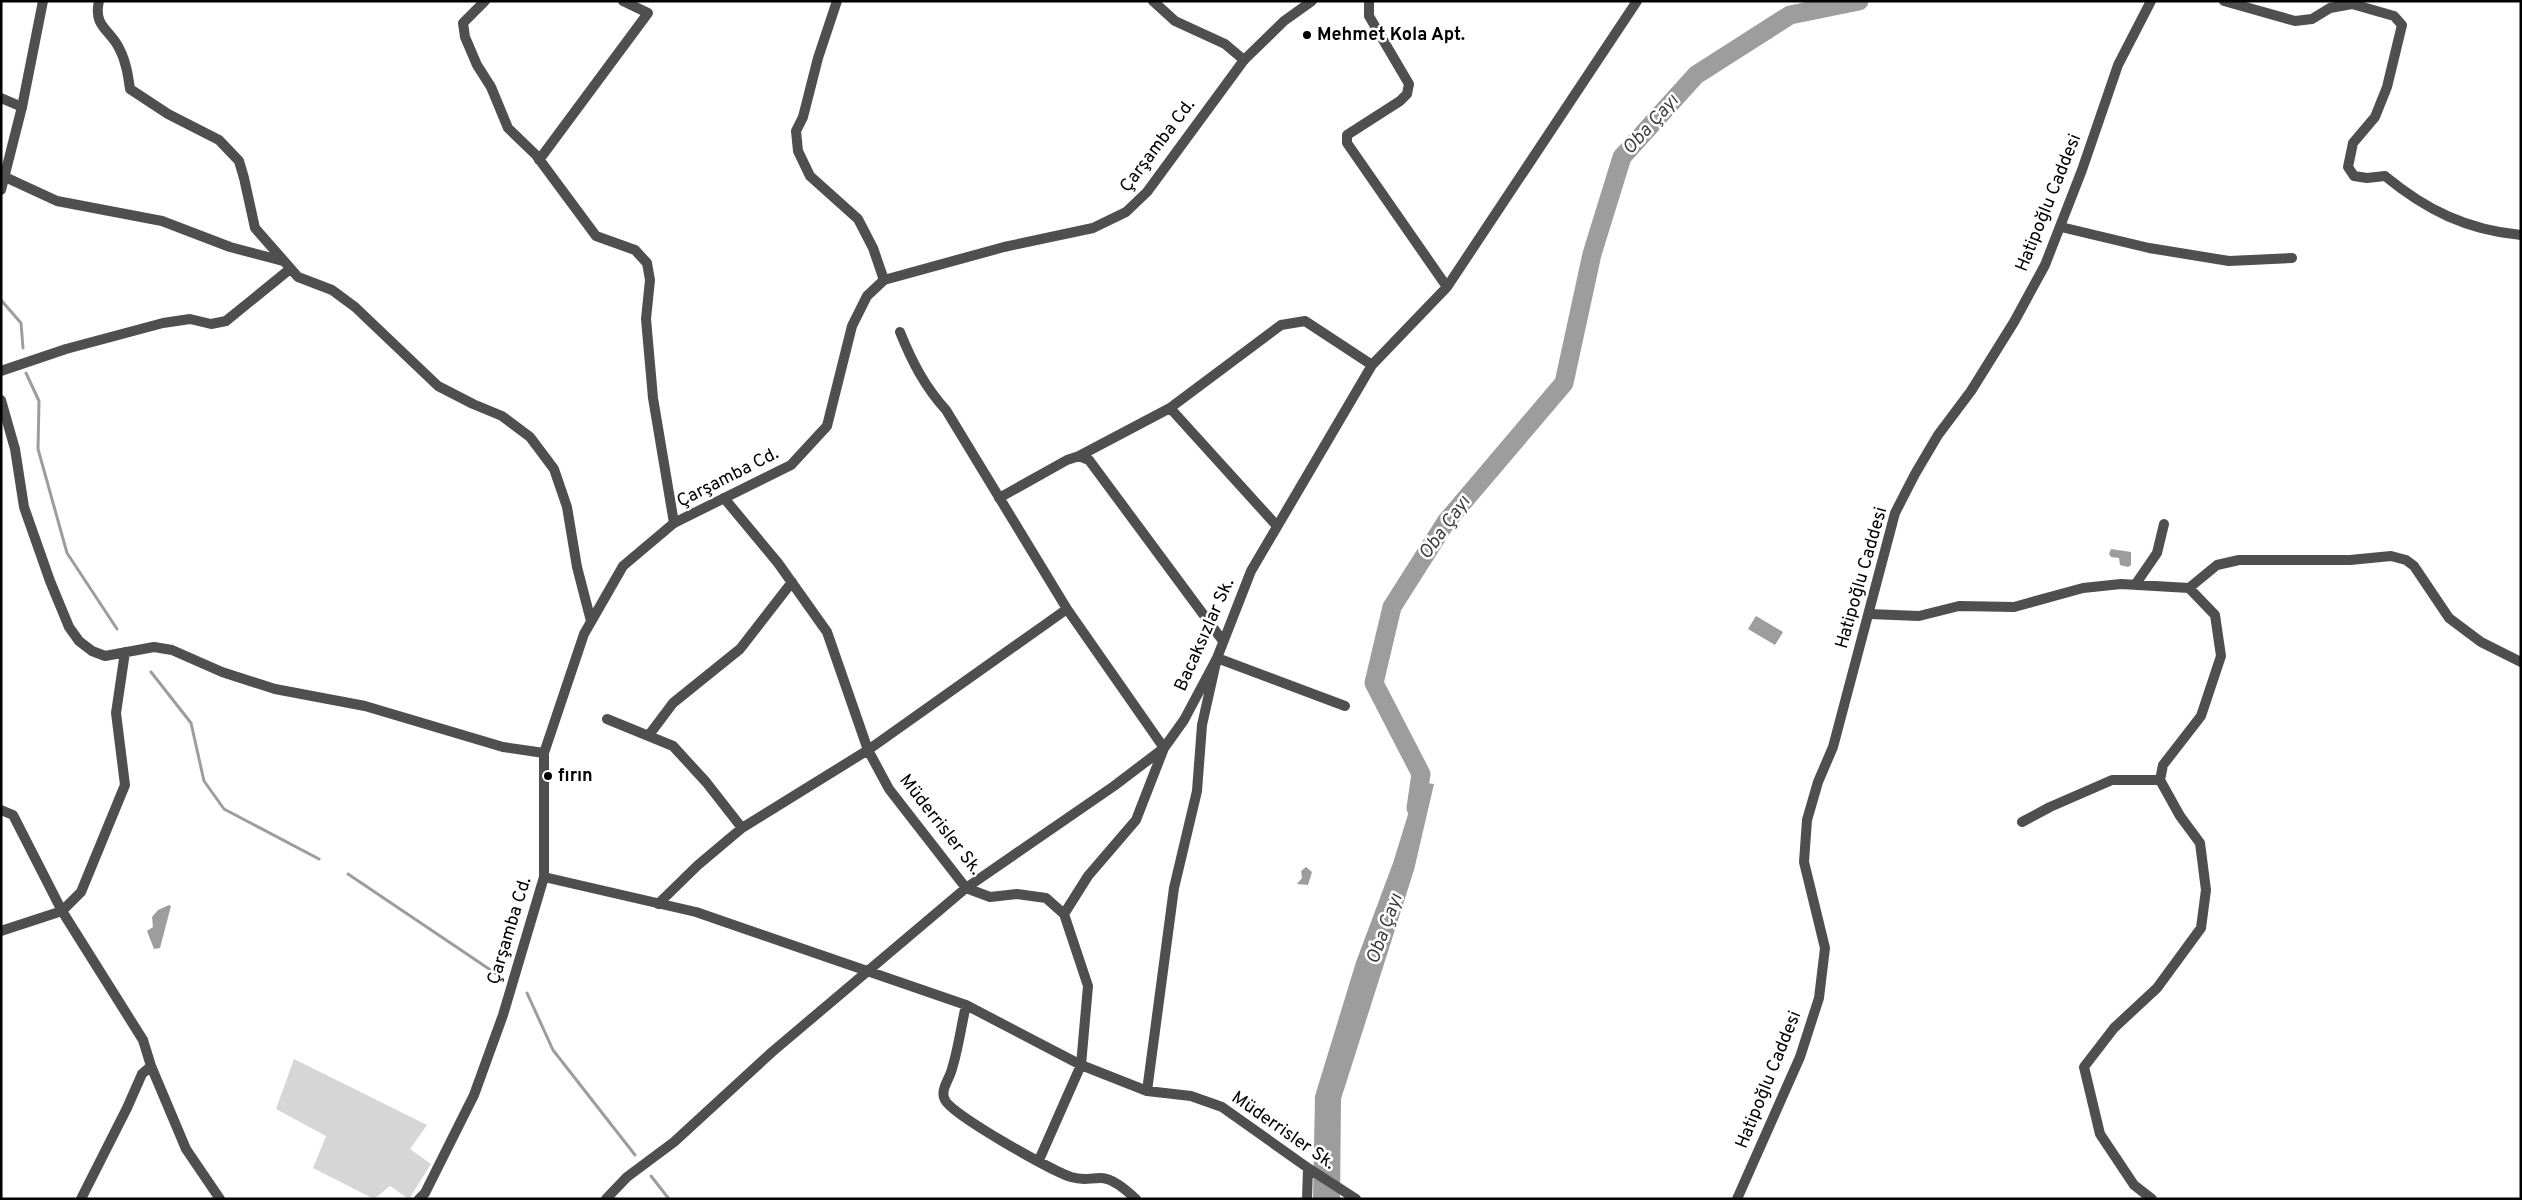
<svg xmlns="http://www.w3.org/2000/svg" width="2522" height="1200" font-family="Overpass,sans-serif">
	<rect width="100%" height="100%" fill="#fff"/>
	<path fill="#d6d6d6" d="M294 1059 427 1125 410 1149 431 1164 409 1199 390 1186 374 1199 313 1168 326 1136 276 1109Z"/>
	<path fill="#9d9d9d" d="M2111 549 2131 552V565L2128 567 2120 565 2119 558 2111 557 2109 554Z
		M1756 616 1783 632 1775 645 1748 629Z
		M1418 782 1434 784 1414 870 1341 1099 1340 1199H1313L1315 1096 1356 962 1393 863Z
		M1306 867 1312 872 1308 885 1297 884 1302 878 1301 871Z
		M169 905 171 906 160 948 154 949 147 931 153 927 152 917 158 910Z"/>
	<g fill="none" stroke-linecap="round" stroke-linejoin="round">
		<path stroke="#9d9d9d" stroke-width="3" d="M1 300 21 323 23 348
			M26 373 39 401 38 449 67 553 117 629
			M151 672 191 723 204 781 224 809 319 859
			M348 874 498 975
			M527 993 553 1050 635 1155
			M651 1176 669 1199"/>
		<path stroke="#9d9d9d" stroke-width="19" d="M1416 808 1421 774 1374 683 1392 607 1446 522 1564 383 1592 254 1622 157 1696 75 1790 15 1859 1"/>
		<path stroke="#4f4f4f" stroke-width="10" d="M99 1C93 27 110 29 119 48 126 61 128 75 130 89L168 114 219 140 239 161 244 178 255 228 298 277 332 290 355 307 438 386 473 404 502 416 530 437 554 469 567 507 577 567 591 621
			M485 1 463 23 465 37 477 65 491 87 508 128 536 155 596 236 635 250 647 263 650 280 646 319 653 398 674 523
			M837 1 818 58 803 117 796 131 798 151 810 176 858 219 873 248 884 280
			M1153 1 1175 21 1225 44 1244 60
			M1369 1V16L1409 84 1407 94 1400 101 1347 135V143L1447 287
			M2224 1 2295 21 2312 19 2330 8 2352 4 2394 16 2402 25 2387 87 2375 117 2353 143 2348 167 2354 176 2367 178 2385 176C2426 210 2467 230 2521 235
			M1 98 22 107
			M539 160 648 13 623 1
			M5 177 57 201 162 221 230 247 283 261
			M2061 227 2149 248 2229 261 2292 258
			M1 371 66 349 163 323 190 319 211 324 226 321 290 269
			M1 400 15 449 24 507 50 581 69 627 79 641 92 651 105 656 154 647 172 650 222 672 275 689 365 706 503 747 544 753
			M1170 408 1281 325 1305 321 1372 365
			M1079 456 1170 408 1277 526
			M724 498 778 563 827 632 868 750 889 789 966 888 990 897 1017 894 1046 898 1064 914 1088 986 1081 1065 1147 1091 1191 1096 1222 1107 1308 1168 1356 1199
			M999 498 1067 460 1079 456 1089 460 1223 641
			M2135 585 2157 553 2164 524
			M1869 614 1919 616 1959 606 2014 607 2083 588 2121 584 2189 588 2217 565 2239 560H2350L2391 556 2406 560 2414 566 2449 618 2481 642 2521 662
			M607 719 673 746 706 782 742 828
			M649 735 673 703 740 649 792 582
			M1 810 13 815 62 911 143 1040 151 1066 186 1149 220 1199
			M2022 822 2050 807 2112 780H2160
			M544 877 696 912 966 1005 1081 1065 1039 1160
			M658 904 698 865 742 828 868 750 1067 609
			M1064 914 1088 876 1136 820 1164 748 1184 720 1217 658 1251 571 1372 365 1447 287 1637 1
			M1 931 62 911 81 892 125 785 116 713 125 652
			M966 1005C961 1027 958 1051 951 1072 948 1081 940 1091 945 1100 952 1115 1052 1171 1071 1177 1084 1181 1088 1178 1101 1178 1113 1178 1127 1191 1136 1199
			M1147 1091 1174 888 1197 791 1202 725 1217 658 1345 706
			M81 1199 127 1108 142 1074 151 1066
			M606 1199 627 1177 674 1142 772 1052 966 888 1114 786 1164 748 1067 609 946 410C925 387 912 362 900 332
			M1307 1199 1308 1168
			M2152 1199 2134 1185 2100 1134 2084 1067 2114 1028 2157 988 2201 928 2206 890 2200 843 2180 816 2160 780 2163 765 2201 716 2221 656 2215 615 2189 588"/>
		<path stroke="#4f4f4f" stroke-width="10" d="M1 190 22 107 43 1
			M419 1199 425 1193 474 1095 503 1015 544 877V753L584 634 623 566 674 523 791 465 827 426 852 326 867 296 884 280 1004 247 1093 228 1126 212 1147 192 1244 60 1284 21 1312 1
			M1737 1199 1800 1057 1819 998 1825 948 1804 862 1807 820 1818 782 1833 747 1895 513 1915 474 1938 435 1971 391 2014 322 2045 265 2082 170 2118 65 2151 1"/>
	</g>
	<g fill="#000" stroke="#fff" stroke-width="2">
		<circle cx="1307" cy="35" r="5"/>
		<circle cx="548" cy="776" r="5"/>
	</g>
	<g text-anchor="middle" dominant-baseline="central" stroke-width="5" stroke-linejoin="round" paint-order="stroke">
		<g font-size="18" font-weight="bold" fill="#000" stroke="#fff" text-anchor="start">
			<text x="1317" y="35">Mehmet Kola Apt.</text>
			<text x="558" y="776">fırın</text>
		</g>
		<g font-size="18" fill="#000" stroke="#fff">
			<text transform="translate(1158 146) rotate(-53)">Çarşamba Cd.</text>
			<text transform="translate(2049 203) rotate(-68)">Hatipoğlu Caddesi</text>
			<text transform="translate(728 478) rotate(-27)">Çarşamba Cd.</text>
			<text transform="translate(1862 578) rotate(-74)">Hatipoğlu Caddesi</text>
			<text transform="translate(1205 635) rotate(-66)">Bacaksızlar Sk.</text>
			<text transform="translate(940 825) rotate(52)">Müderrisler Sk.</text>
			<text transform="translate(510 931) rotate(-73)">Çarşamba Cd.</text>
			<text transform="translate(1769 1080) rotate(-68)">Hatipoğlu Caddesi</text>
			<text transform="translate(1283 1131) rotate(35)">Müderrisler Sk.</text>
		</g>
		<g font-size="19" font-style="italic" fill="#3e3e3e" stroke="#fff">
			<text transform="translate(1651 125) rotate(-48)">Oba Çayı</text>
			<text transform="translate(1445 528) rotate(-54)">Oba Çayı</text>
			<text transform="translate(1385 929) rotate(-70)">Oba Çayı</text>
		</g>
	</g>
	<rect width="2522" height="1200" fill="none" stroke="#000000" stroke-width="5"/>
</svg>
